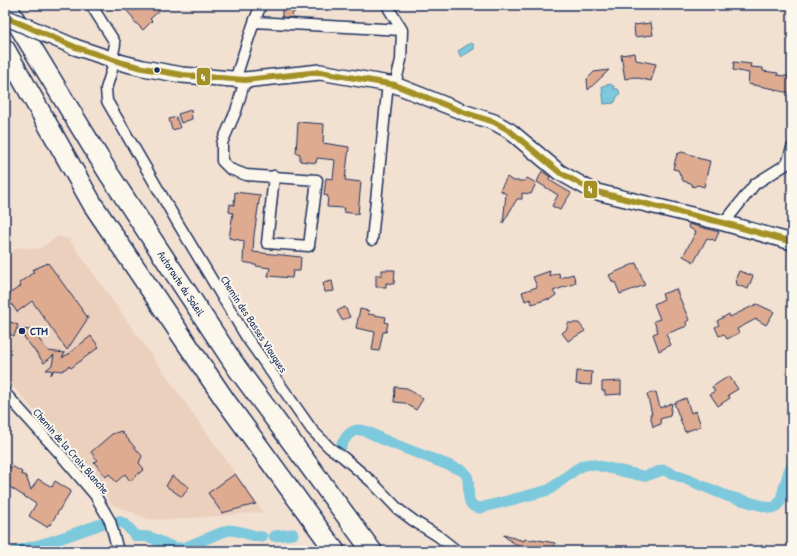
<svg xmlns="http://www.w3.org/2000/svg" width="797" height="556" font-family="'Patrick Hand',sans-serif">
	<rect width="100%" height="100%" fill="#f2e0d1"/>
	<filter id="ink" filterUnits="userSpaceOnUse"><feTurbulence type="fractalNoise" baseFrequency=".025" numOctaves="2"/><feDisplacementMap in="SourceGraphic" scale="8" xChannelSelector="R" yChannelSelector="G"/><feConvolveMatrix kernelMatrix="1 2 1 2 8 2 1 2 1" color-interpolation-filters="sRGB"/></filter>
	<g filter="url(#ink)">
		<path fill="#ecd0be" d="M58 236 69 239 263 512 170 520 148 519 111 504 100 485 5 377V257L18 247 39 249Z"/>
		<path fill="#7cc8dc" stroke="#558baa" d="M471 43 474 45V49L461 57 458 51Z
			M611 84 612 86H614V89H618C621 93 619 96 616 98V100L614 103 604 104 602 86Z"/>
		<g fill="none" stroke-linecap="round" stroke-linejoin="round">
			<path stroke="#7cc8dc" stroke-width="11" d="M340 449C343 441 349 430 359 430 365 429 376 436 382 439 408 450 436 460 463 471 476 480 459 506 480 508L549 490 575 470 584 465 591 464 643 476C651 476 656 471 664 470L727 496 771 508 775 507 780 502 789 471 792 465
				M118 521 125 524 136 536C141 537 147 536 152 538 163 542 171 549 183 548L228 530C240 530 250 536 262 537
				M274 536 293 534
				M16 551 53 541 104 523"/>
		</g>
		<path fill="#deab91" stroke="#1b2f5e" d="M122 5H153L159 11 150 19 152 21 143 30 133 20 134 19Z
			M282 5H303L292 14 293 18 282 17Z
			M651 23 653 35 635 37 634 25Z
			M635 53 636 60 656 64 651 81 634 77 625 79 621 55Z
			M734 62 751 64 750 67 763 68V71L778 73 777 75 792 77 790 93 775 90V89L748 84 749 73 733 70Z
			M609 70 588 90 587 79 594 72Z
			M191 110 192 119 181 123 178 114Z
			M176 117 180 128 172 130 169 119Z
			M298 122 324 124 323 143 349 147 345 180 361 182 358 214 343 212 344 208 327 207 328 196 324 195 326 178 333 179 335 160 317 158 316 163 300 161V154L296 153Z
			M682 152 698 157 697 158 710 161 704 187 698 185 693 187 691 183 683 181 678 170 673 169 677 154Z
			M542 171 550 177 549 180 571 193 560 210 552 206 558 195 537 182Z
			M507 177 513 181H525L527 178 536 183 531 194 522 193V199H517L503 223 506 194 500 190Z
			M235 192 260 195 254 235 253 252 301 257 300 271H293L292 278 268 276 270 268 256 266V265H253V264L243 262 244 241 229 238 233 213 229 212 230 204 234 205Z
			M689 224 719 232 715 241 712 239 711 240 707 238 694 262 683 256 696 232 688 227Z
			M48 263 88 318 67 350 32 301 17 312 6 296 21 286 19 283 34 272 32 270Z
			M636 263 645 285 620 294 615 282 613 283 609 275Z
			M382 270H395L394 284 386 283V287H376V275H382Z
			M550 271 549 276 559 273 560 278 573 274 576 283 553 291 556 295 549 300 548 299 532 304 530 299 525 301 522 292 537 287 533 277Z
			M739 271 753 276 748 289 737 285 736 278Z
			M332 281 334 291 325 292 323 283Z
			M676 289 689 320 686 322 687 326 666 334 671 345 659 351 653 334 658 332 654 321 660 319 654 304 664 299 662 294Z
			M757 304 774 312 766 325 756 319 737 329 739 333 727 339 724 334 719 336 715 327 719 325 717 321 729 314 730 317Z
			M345 307 350 317 342 320 337 311Z
			M360 309 369 311 368 314 386 317 385 322 388 323 386 332H383L379 351 372 350 375 332 356 328Z
			M5 320 18 325 14 336 5 332Z
			M568 323H579L585 331 568 341 562 333 567 329Z
			M18 329 32 330 48 351 65 353 62 358 68 354H70L69 353 91 336 99 347 71 368 69 366 62 371 54 370 51 375 52 370H46L52 365 54 355 44 363Z
			M577 371 592 372 591 385 576 384Z
			M729 376 738 389 728 395 730 398 718 406 710 394 715 391 712 387Z
			M621 381V394L605 395V391H602V382Z
			M395 387 407 388 423 399 416 410 405 403 394 402Z
			M656 392 660 408 672 403 670 416 660 419 661 424 653 427 650 414H652L647 394Z
			M686 398 691 413 696 411 701 426 685 432 674 403Z
			M121 431 142 456 139 463 144 469 130 481 125 474 116 482 109 474 106 477 94 462 97 460 91 452 112 434Z
			M5 464 11 468 12 466 22 472 21 474 26 476 31 490 38 479 52 487 55 481 71 491 50 525 49 524 47 527 29 516 36 504 5 484Z
			M235 474 256 504 222 513 208 493Z
			M172 476 189 487 182 497 166 486Z
			M504 535 524 541 525 539 532 540 533 539 555 543 554 551H532L522 549 504 536Z"/>
		<g fill="none" stroke-linecap="round" stroke-linejoin="round">
			<g stroke="#1b2f5e" stroke-width="13">
				<path id="street" d="M91 5 114 41 115 44 112 59
					M388 5 389 9 402 30 401 60 395 85
					M254 22 261 5
					M115 60 106 89 107 101 176 220 247 338 281 386 312 430 330 448 343 457 372 482 398 509 414 521 438 536 457 551
					M235 80 254 22 402 30
					M245 80 236 111 222 143V161L230 169 246 175 317 180 309 246 267 243 274 176
					M724 223 755 184 787 164 792 148
					M372 240 388 83
					M5 393 61 455 95 495 110 521 118 551"/>
			</g>
			<g stroke="#1b2f5e" stroke-width="18">
				<path id="secondary" d="M75 47 123 63 143 68 182 75 245 80 320 72 395 85 463 112 494 122 510 131 559 172 593 191 724 223 792 242"/>
			</g>
			<g stroke="#1b2f5e" stroke-width="22">
				<g id="highway">
					<path id="s1" d="M6 5 109 174 237 368 372 551"/>
					<path d="M5 49 93 205 225 400 335 551"/>
				</g>
			</g>
			<use href="#street" stroke="#fbf7ec" stroke-width="10"/>
			<use href="#secondary" stroke="#fbf7ec" stroke-width="15"/>
			<use href="#highway" stroke="#fbf7ec" stroke-width="19"/>
			<g stroke="#1b2f5e" stroke-width="18" stroke-linecap="butt">
				<path id="secondary-bridge" d="M5 17 75 47"/>
			</g>
			<use href="#secondary-bridge" stroke="#fbf7ec" stroke-width="15"/>
			<g stroke="#fbf7ec" stroke-width="9">
				<path id="bus-1" d="M5 17 75 47 123 63 143 68 182 75 245 80 320 72 395 85 463 112 494 122 510 131 559 172 593 191 724 223 792 242"/>
			</g>
			<use href="#bus-1" stroke="#a49126" stroke-width="6"/>
		</g>
	</g>
	<g fill="#1b2f5e" stroke="#fbf7ec" stroke-width="1.5">
		<circle cx="157" cy="70" r="3.5"/>
		<circle cx="22" cy="331" r="4"/>
	</g>
	<g text-anchor="middle" dominant-baseline="central" stroke-width="4" stroke-linejoin="round" paint-order="stroke">
		<g font-size="11" fill="#1b2f5e" stroke="#fbf7ec">
			<text stroke="none"><textPath href="#s1" startOffset="329">Autoroute du Soleil</textPath></text>
			<text transform="translate(254 324) rotate(57)">Chemin des Basses Viougues</text>
			<text transform="translate(71 451) rotate(49)">Chemin de la Croix Blanche</text>
		</g>
		<g font-size="11" font-weight="bold" fill="#1b2f5e" stroke="#fbf7ec" text-anchor="start">
			<text x="30" y="331">CTM</text>
		</g>
	</g>
	<g stroke="#fbf7ec" stroke-width="1.5">
		<rect x="196" y="67" width="15" height="19" rx="4" fill="#a49126"/>
		<rect x="583" y="180" width="15" height="19" rx="4" fill="#a49126"/>
	</g>
	<g font-size="11" text-anchor="middle" font-weight="bold" fill="#fff">
		<text x="203" y="81">4</text>
		<text x="590" y="193">4</text>
	</g>
	<rect width="797" height="556" fill="none" stroke="#fbf7ec" stroke-width="20"/>
	<rect x="10" y="10" width="777" height="536" fill="none" stroke="#1b2f5e" stroke-width="1.5" filter="url(#ink)"/>
</svg>
